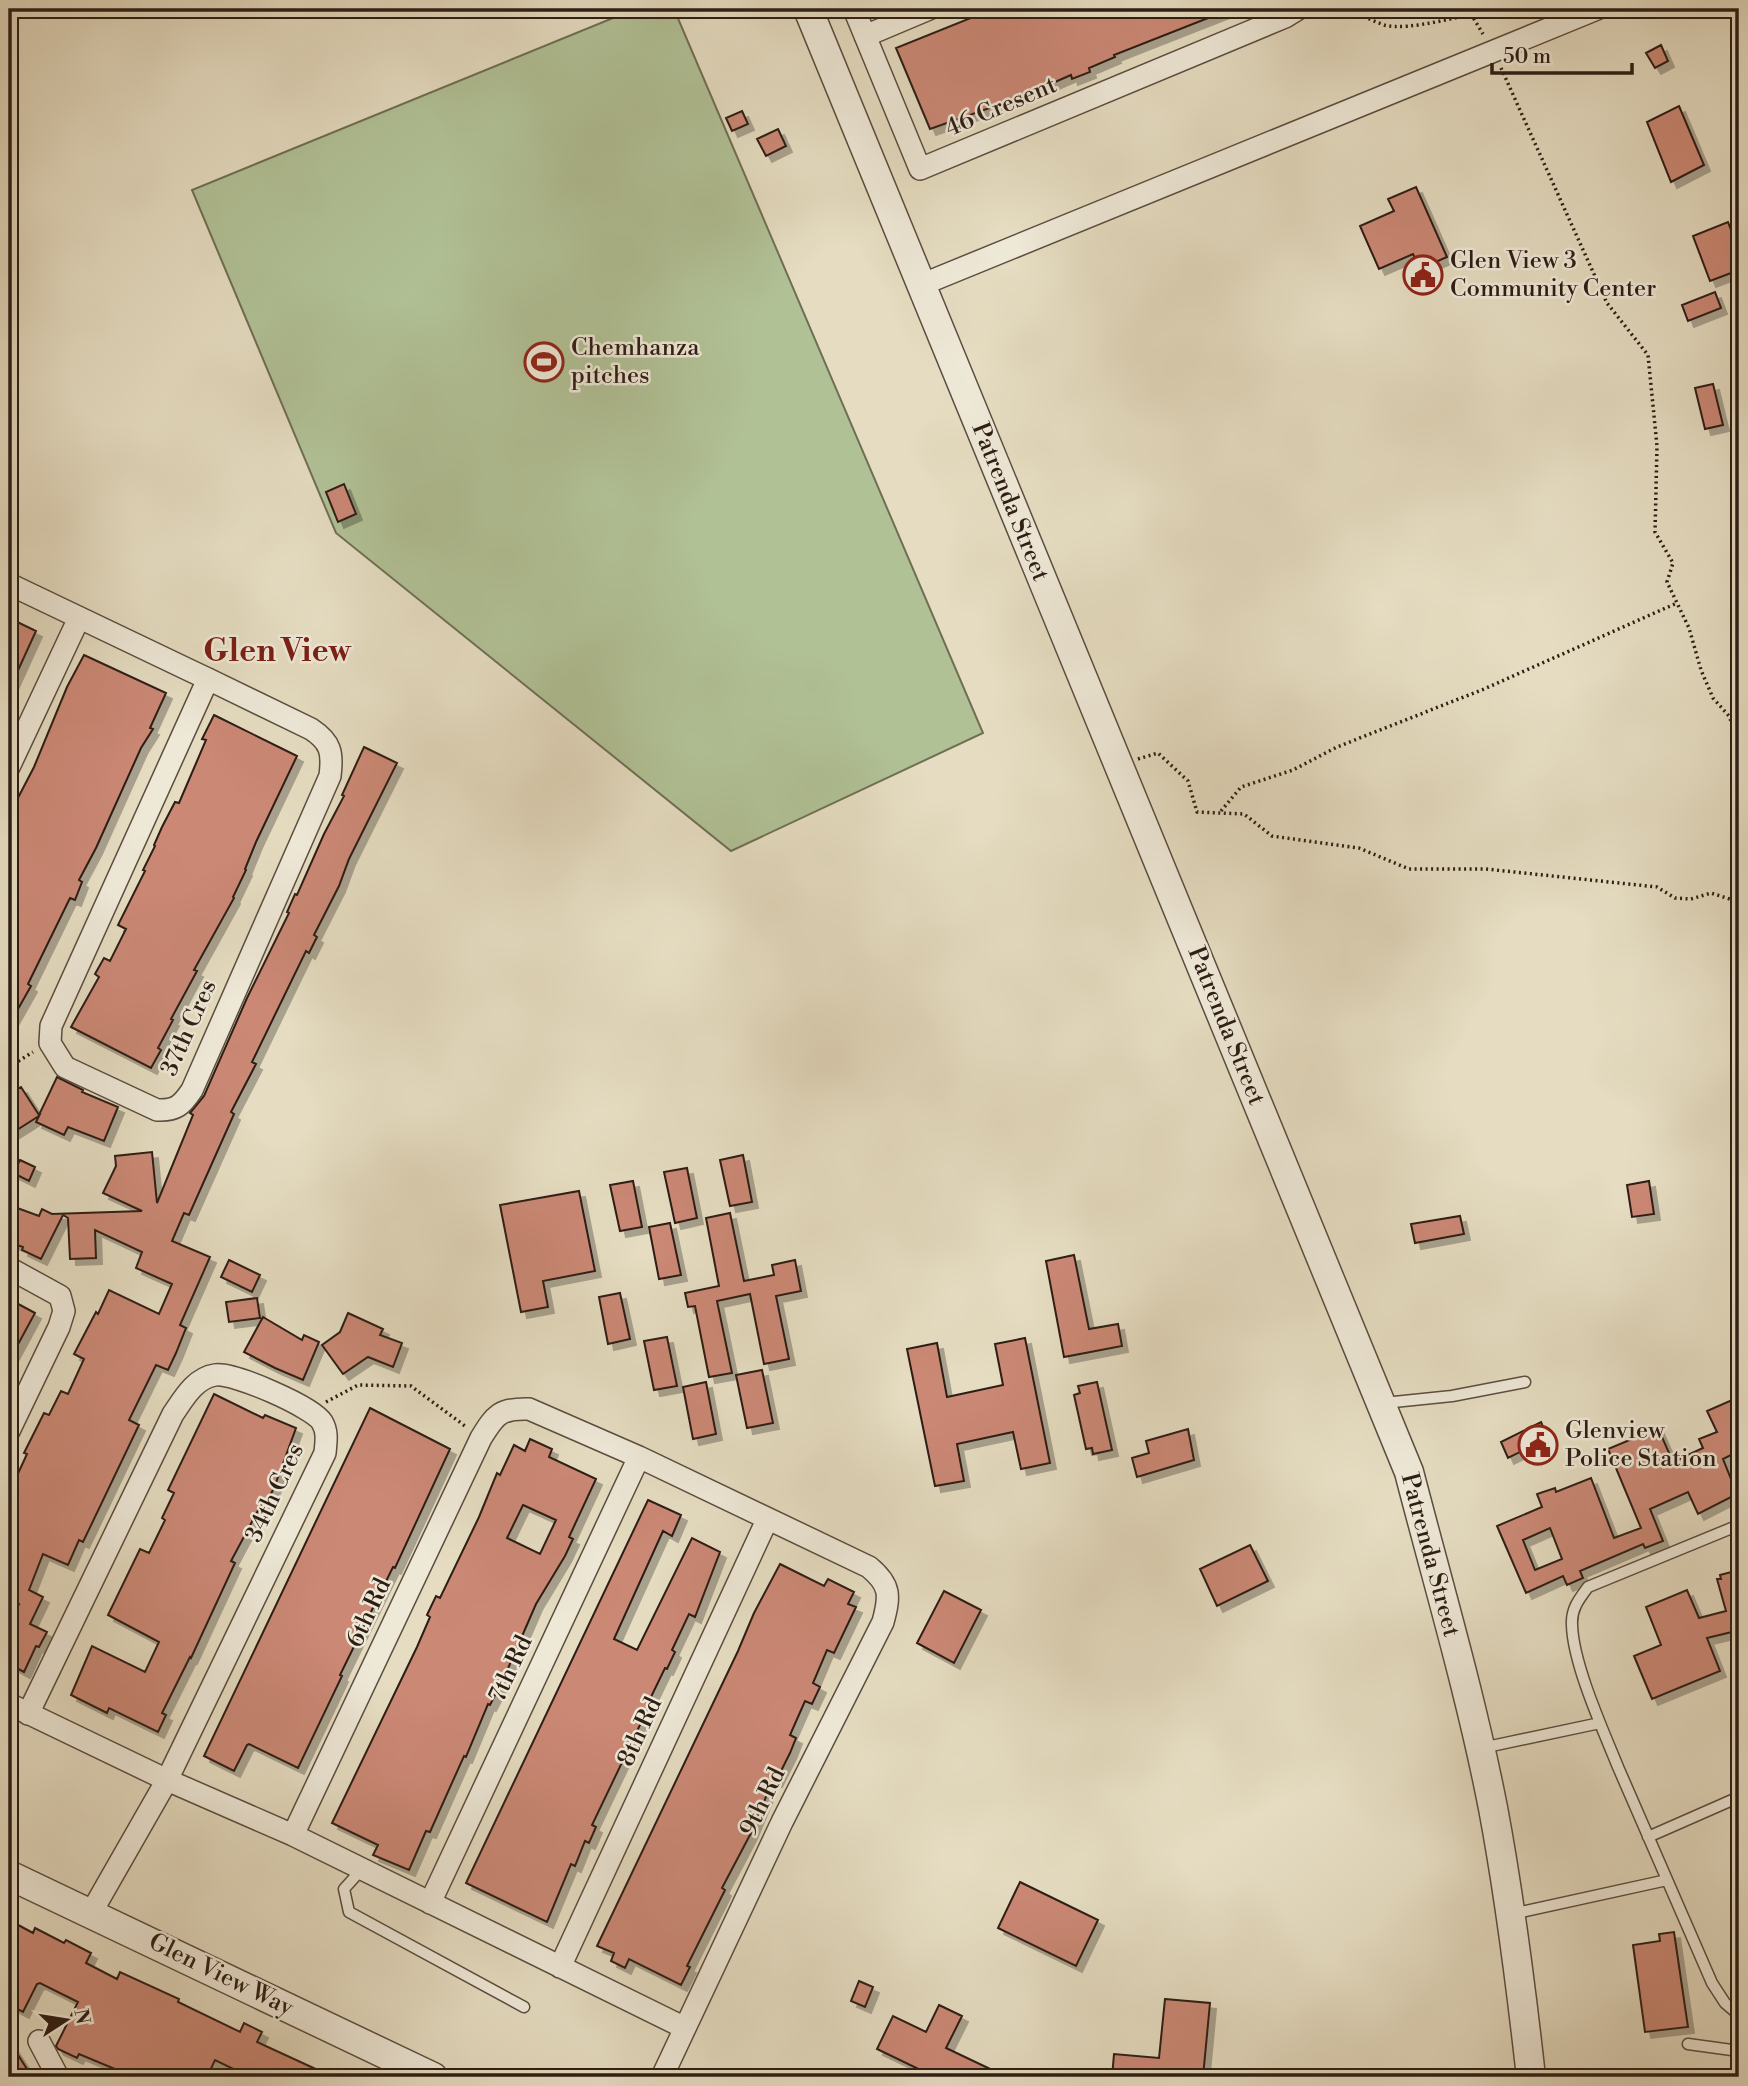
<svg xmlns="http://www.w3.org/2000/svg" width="1748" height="2086" font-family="'Libre Bodoni',serif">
	<defs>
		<filter id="shadow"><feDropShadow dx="6" dy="6" stdDeviation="0" flood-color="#0004"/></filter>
	</defs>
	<rect width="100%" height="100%" fill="#e5dcc1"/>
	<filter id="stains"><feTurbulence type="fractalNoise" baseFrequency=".00286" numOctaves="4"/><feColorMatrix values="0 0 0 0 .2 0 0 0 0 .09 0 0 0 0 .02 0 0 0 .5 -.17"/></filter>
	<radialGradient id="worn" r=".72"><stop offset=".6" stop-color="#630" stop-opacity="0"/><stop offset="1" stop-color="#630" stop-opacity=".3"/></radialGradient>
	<path fill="#b1c196" stroke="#6f6f55" stroke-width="2" d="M635 9H674L983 733 731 851 336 533 192 190Z"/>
	<path fill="#cb8874" stroke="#2d1d14" stroke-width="2" fill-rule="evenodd" filter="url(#shadow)" d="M993 9H1231L1114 55 1115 57 1089 68 1090 72 1072 79 1071 75 1021 97 930 129 896 48Z
		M1661 45 1668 61 1655 68 1646 53Z
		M1679 106 1704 165 1671 182 1647 122Z
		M742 111 748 124 732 131 726 118Z
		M778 129 786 146 766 156 757 139Z
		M1416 187 1447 257 1420 269 1413 254 1379 269 1360 226 1394 211 1388 199Z
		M1728 222 1739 251V270L1710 281 1693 236Z
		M1715 292 1721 308 1688 321 1682 305Z
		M1713 384 1723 425 1705 429 1695 388Z
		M344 484 356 514 338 522 326 492Z
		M9 618 36 631 9 690Z
		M84 655 166 693 150 728 153 729 141 748 96 848 79 880 82 882 75 900 70 898 28 984 31 986 9 1025V815L34 767 67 687Z
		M214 715 297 756 256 842 245 869 246 870 233 897 234 898 194 970 197 971 171 1019 173 1020 158 1048 161 1050 151 1068 71 1027 99 977 95 974 104 958 110 961 126 929 118 925 145 871 143 870 155 846 154 845 162 827 175 802 179 803 206 740 202 739Z
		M364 747 397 763 349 859 339 886 314 935 317 937 309 953 306 951 252 1062 256 1064 231 1112 234 1114 189 1215 184 1213 172 1241 210 1257 180 1325 186 1328 176 1353 168 1370 156 1365 129 1420 139 1425 83 1542 79 1540 68 1565 43 1554 29 1590 43 1597 30 1624 47 1632 39 1647 36 1646 24 1672 9 1664V1626L19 1604 9 1599V1587L15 1573 9 1571V1493L27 1454 24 1453 44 1413 49 1415 61 1391 68 1394 84 1359 74 1354 96 1312 98 1314 109 1290 159 1314 172 1284 136 1268 142 1252 95 1230 96 1258 70 1259 68 1218 63 1215 41 1259 22 1250 23 1247 9 1242V1205L39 1216 42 1209 52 1214 142 1211 103 1193 116 1166 115 1156 152 1152 157 1203 193 1115 190 1113 204 1096 247 998 289 913 287 912 295 894 297 895 324 834 344 796 342 795Z
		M57 1077 83 1090 82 1092 118 1107 104 1141 68 1127 64 1135 36 1122 39 1116 9 1135V1094L21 1087 39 1115Z
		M743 1155 752 1202 730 1206 720 1160Z
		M20 1160 35 1167 29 1181 13 1173Z
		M687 1168 697 1218 675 1223 664 1172Z
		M633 1181 642 1227 620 1231 610 1185Z
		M1649 1181 1654 1214 1632 1217 1627 1185Z
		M579 1191 595 1271 543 1281 548 1307 521 1312 500 1205Z
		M730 1213 744 1281 774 1275 772 1265 795 1260 801 1291 776 1296 789 1359 764 1364 750 1294 717 1301 732 1373 709 1377 695 1306 688 1307 685 1293 719 1286 706 1218Z
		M1460 1216 1464 1234 1415 1243 1411 1224Z
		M670 1223 681 1275 659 1279 649 1227Z
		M1074 1255 1089 1329 1118 1324 1122 1346 1064 1357 1046 1261Z
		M229 1260 260 1275 252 1292 221 1277Z
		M620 1293 630 1339 608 1344 599 1297Z
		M257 1298 260 1318 229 1322 226 1302Z
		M9 1299 35 1313 9 1361Z
		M348 1313 383 1329 380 1335 402 1343 393 1367 368 1357 343 1374 322 1345 340 1332Z
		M263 1317 302 1340 304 1335 319 1342 303 1380 275 1368 244 1352Z
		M667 1337 677 1386 654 1390 644 1341Z
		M1025 1338 1050 1463 1021 1469 1013 1432 957 1444 964 1481 935 1486 907 1349 937 1343 947 1397 1003 1385 995 1344Z
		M762 1370 773 1423 747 1428 736 1375Z
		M706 1382 716 1434 693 1439 683 1387Z
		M1097 1382 1112 1450 1093 1454 1092 1448 1086 1449 1074 1395 1080 1393 1078 1386Z
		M214 1394 263 1418 265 1415 296 1428 274 1488 265 1505 262 1503 231 1561 235 1563 191 1658 190 1657 162 1713 166 1715 158 1732 109 1708 107 1713 71 1695 92 1646 145 1672 159 1642 108 1615 140 1549 149 1553 165 1520 162 1518 174 1493 168 1490Z
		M1732 1400 1739 1417V1451L1723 1459 1737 1494 1698 1514 1688 1492 1650 1509 1663 1541 1645 1548 1643 1544 1580 1571 1583 1578 1567 1585 1563 1576 1526 1593 1497 1526 1542 1507 1537 1494 1555 1488 1556 1492 1591 1478 1614 1538 1641 1528 1608 1449 1658 1428 1673 1462 1703 1448 1699 1439 1717 1432 1707 1411ZM1550 1528 1562 1559 1535 1570 1523 1540Z
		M370 1408 450 1449 395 1568 393 1567 340 1675 342 1676 298 1768 249 1744 247 1745 234 1771 204 1756Z
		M1541 1422 1548 1438 1508 1458 1501 1442Z
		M1188 1429 1194 1460 1137 1477 1132 1458 1149 1453 1146 1441Z
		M530 1439 552 1449 549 1457 596 1479 569 1537 573 1539 565 1556 536 1604 503 1680 490 1705 488 1704 466 1757 464 1756 430 1832 426 1831 409 1870 373 1855 378 1845 332 1823 417 1647 430 1617 427 1615 436 1596 440 1598 479 1517 497 1473 500 1475 514 1445 525 1451ZM523 1505 556 1520 540 1554 507 1538Z
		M648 1500 681 1515 672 1536 663 1531 614 1639 637 1650 692 1538 720 1552 695 1617 689 1614 672 1650 675 1652 667 1669 665 1668 649 1701 651 1702 592 1825 596 1827 589 1843 585 1841 575 1866 571 1864 547 1922 466 1883Z
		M1250 1545 1268 1581 1217 1606 1200 1569Z
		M780 1564 824 1586 828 1579 854 1592 848 1604 856 1607 834 1653 827 1650 813 1683 820 1687 812 1704 805 1701 790 1735 796 1738 790 1753 776 1781 773 1780 751 1833 722 1888 725 1890 687 1966 690 1967 681 1985 629 1959 625 1968 611 1961 614 1953 597 1946 738 1651 754 1613Z
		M1739 1570V1643H1735L1732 1632 1707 1638 1720 1671 1652 1699 1634 1656 1661 1645 1646 1607 1687 1590 1699 1618 1726 1611 1717 1579H1721L1720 1575Z
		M944 1591 981 1610 954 1663 917 1643Z
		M1020 1882 1098 1920 1076 1966 998 1928Z
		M9 1920 33 1933 35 1928 64 1943 66 1940 91 1953 86 1963 117 1979 120 1972 179 1999 178 2002 240 2032 244 2023 262 2032 257 2042 333 2077H250L215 2060 207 2077H134L79 2054 77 2058 58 2049 56 2046 78 2002 40 1983 37 1984 23 2012 9 2005Z
		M1674 1932 1688 2027 1645 2032 1633 1945 1660 1941 1659 1934Z
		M859 1981 873 1987 865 2007 851 2001Z
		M1165 1999 1210 2003 1203 2077H1112L1114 2054 1159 2058Z
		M939 2005 962 2016 946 2048 1007 2077H935L877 2049 893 2016 926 2032Z
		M9 2041 27 2069 15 2077H9Z"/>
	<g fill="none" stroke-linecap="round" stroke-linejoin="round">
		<g stroke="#5b4d3f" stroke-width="13">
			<path id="service" d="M1384 1403 1452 1396 1525 1382
				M1739 1525 1588 1587C1579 1599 1571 1609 1572 1625 1573 1664 1603 1730 1618 1767 1649 1839 1680 1911 1712 1983L1725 2003 1739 2015
				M1482 1748 1600 1723
				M1648 1837 1739 1797
				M362 1869 344 1889 349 1912 524 2007
				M1512 1914 1667 1880
				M1688 2044 1739 2051"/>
		</g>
		<g stroke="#5b4d3f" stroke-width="24">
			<path id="minor" d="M854 9 920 169 1285 17 1298 9
				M865 36 929 9
				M921 285 1597 9
				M9 584 191 671 208 679 311 729C331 742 333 753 330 776L192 1090C182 1105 176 1111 157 1110L65 1067 50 1043 51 1026 208 679
				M9 767 79 618
				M9 1268 60 1296 64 1311 59 1327 9 1431
				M9 1704 167 1780 293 1835 685 2028
				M28 1714 173 1414C184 1398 195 1378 215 1375 233 1372 313 1407 322 1422 328 1432 326 1442 325 1453L167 1780 91 1913
				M293 1835 481 1438C495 1415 500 1408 529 1409L639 1457 869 1567C891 1585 890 1596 883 1622L782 1822 662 2077
				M430 1903 639 1457
				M560 1967 767 1520
				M39 2041 58 2077"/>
		</g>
		<g stroke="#5b4d3f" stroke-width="31">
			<path id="tertiary" d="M808 9 1409 1472C1438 1584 1471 1695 1493 1808 1510 1898 1521 1987 1531 2077
				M9 1875 433 2077"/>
		</g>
		<path stroke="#2d1d14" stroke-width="3.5" stroke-dasharray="2 3.5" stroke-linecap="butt" d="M1343 9C1359 13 1370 20 1384 25 1408 32 1468 14 1494 9
			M1468 9 1483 34
			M1501 68 1607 303 1648 355 1657 446 1655 532 1673 563 1667 582 1689 628 1701 670 1713 698 1729 716 1739 742
			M1138 759 1158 753 1188 781 1197 812 1244 814 1272 836 1359 848 1409 869H1486L1657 887 1675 898 1691 899 1711 893 1739 902
			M1221 811 1241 787 1293 770 1337 747 1484 689 1677 603
			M9 1067 33 1052
			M326 1402 358 1385 411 1386 465 1426"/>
		<use href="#service" stroke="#eee8d7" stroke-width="10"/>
		<use href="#minor" stroke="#eee8d7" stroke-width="21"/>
		<use href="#tertiary" stroke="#eee8d7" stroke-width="28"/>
	</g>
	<defs>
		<g id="civic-ring" transform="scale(2.0125)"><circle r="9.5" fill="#eee8d7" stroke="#8f2418" stroke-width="1.5"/><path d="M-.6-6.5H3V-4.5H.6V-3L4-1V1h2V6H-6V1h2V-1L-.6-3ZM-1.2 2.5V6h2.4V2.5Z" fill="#8f2418"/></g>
		<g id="stadium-ring" transform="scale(2.0125)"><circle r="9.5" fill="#eee8d7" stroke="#8f2418" stroke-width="1.5"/><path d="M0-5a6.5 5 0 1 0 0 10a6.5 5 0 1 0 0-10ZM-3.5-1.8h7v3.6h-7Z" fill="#8f2418"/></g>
	</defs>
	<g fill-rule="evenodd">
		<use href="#civic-ring" x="1423" y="275"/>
		<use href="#stadium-ring" x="544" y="362"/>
		<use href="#civic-ring" x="1538" y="1445"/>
	</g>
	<g text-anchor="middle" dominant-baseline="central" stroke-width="5" stroke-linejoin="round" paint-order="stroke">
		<g font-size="24" fill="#2d1d14" stroke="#eee8d7">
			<text transform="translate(1001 107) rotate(-23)">46 Cresent</text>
			<text transform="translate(1010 502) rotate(68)">Patrenda Street</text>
			<text transform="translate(1226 1026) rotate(68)">Patrenda Street</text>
			<text transform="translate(189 1028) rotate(-66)">37th Cres</text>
			<text transform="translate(275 1493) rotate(-65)">34th Cres</text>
			<text transform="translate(1430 1555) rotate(75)">Patrenda Street</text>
			<text transform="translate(369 1613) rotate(-65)">6th Rd</text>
			<text transform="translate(511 1669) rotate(-65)">7th Rd</text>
			<text transform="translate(640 1732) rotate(-65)">8th Rd</text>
			<text transform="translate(763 1802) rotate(-64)">9th Rd</text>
			<text transform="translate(221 1975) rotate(26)">Glen View Way</text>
		</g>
		<g font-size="24" fill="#2d1d14" stroke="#eee8d7" text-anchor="start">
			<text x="1450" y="261">Glen View 3<tspan x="1450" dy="28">Community Center</tspan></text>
			<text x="571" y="348">Chemhanza<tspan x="571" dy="28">pitches</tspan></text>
			<text x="1565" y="1431">Glenview<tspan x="1565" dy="28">Police Station</tspan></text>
		</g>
		<g font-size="32" font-weight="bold" fill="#7a1f14" stroke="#eee8d7">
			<text x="277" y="651">Glen View</text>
		</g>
	</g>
	<rect width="1748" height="2086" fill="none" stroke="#e5dcc1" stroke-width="35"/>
	<rect x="10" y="10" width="1727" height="2065" fill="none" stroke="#2d1d14" stroke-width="3.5"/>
	<rect x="18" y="18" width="1713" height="2051" fill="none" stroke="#2d1d14" stroke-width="2"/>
	<g transform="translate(66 2020) rotate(78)" stroke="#eee8d7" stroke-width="5" paint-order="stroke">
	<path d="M0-5L12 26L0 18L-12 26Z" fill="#2d1d14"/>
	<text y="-10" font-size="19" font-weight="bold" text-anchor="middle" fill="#2d1d14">N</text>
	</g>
	<path d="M1492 63v10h140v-10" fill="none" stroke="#2d1d14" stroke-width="3.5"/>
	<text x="1503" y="63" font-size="21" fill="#2d1d14" stroke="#eee8d7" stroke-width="5" paint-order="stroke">50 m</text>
	<rect width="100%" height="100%" filter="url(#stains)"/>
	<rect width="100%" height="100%" fill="url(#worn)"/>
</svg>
